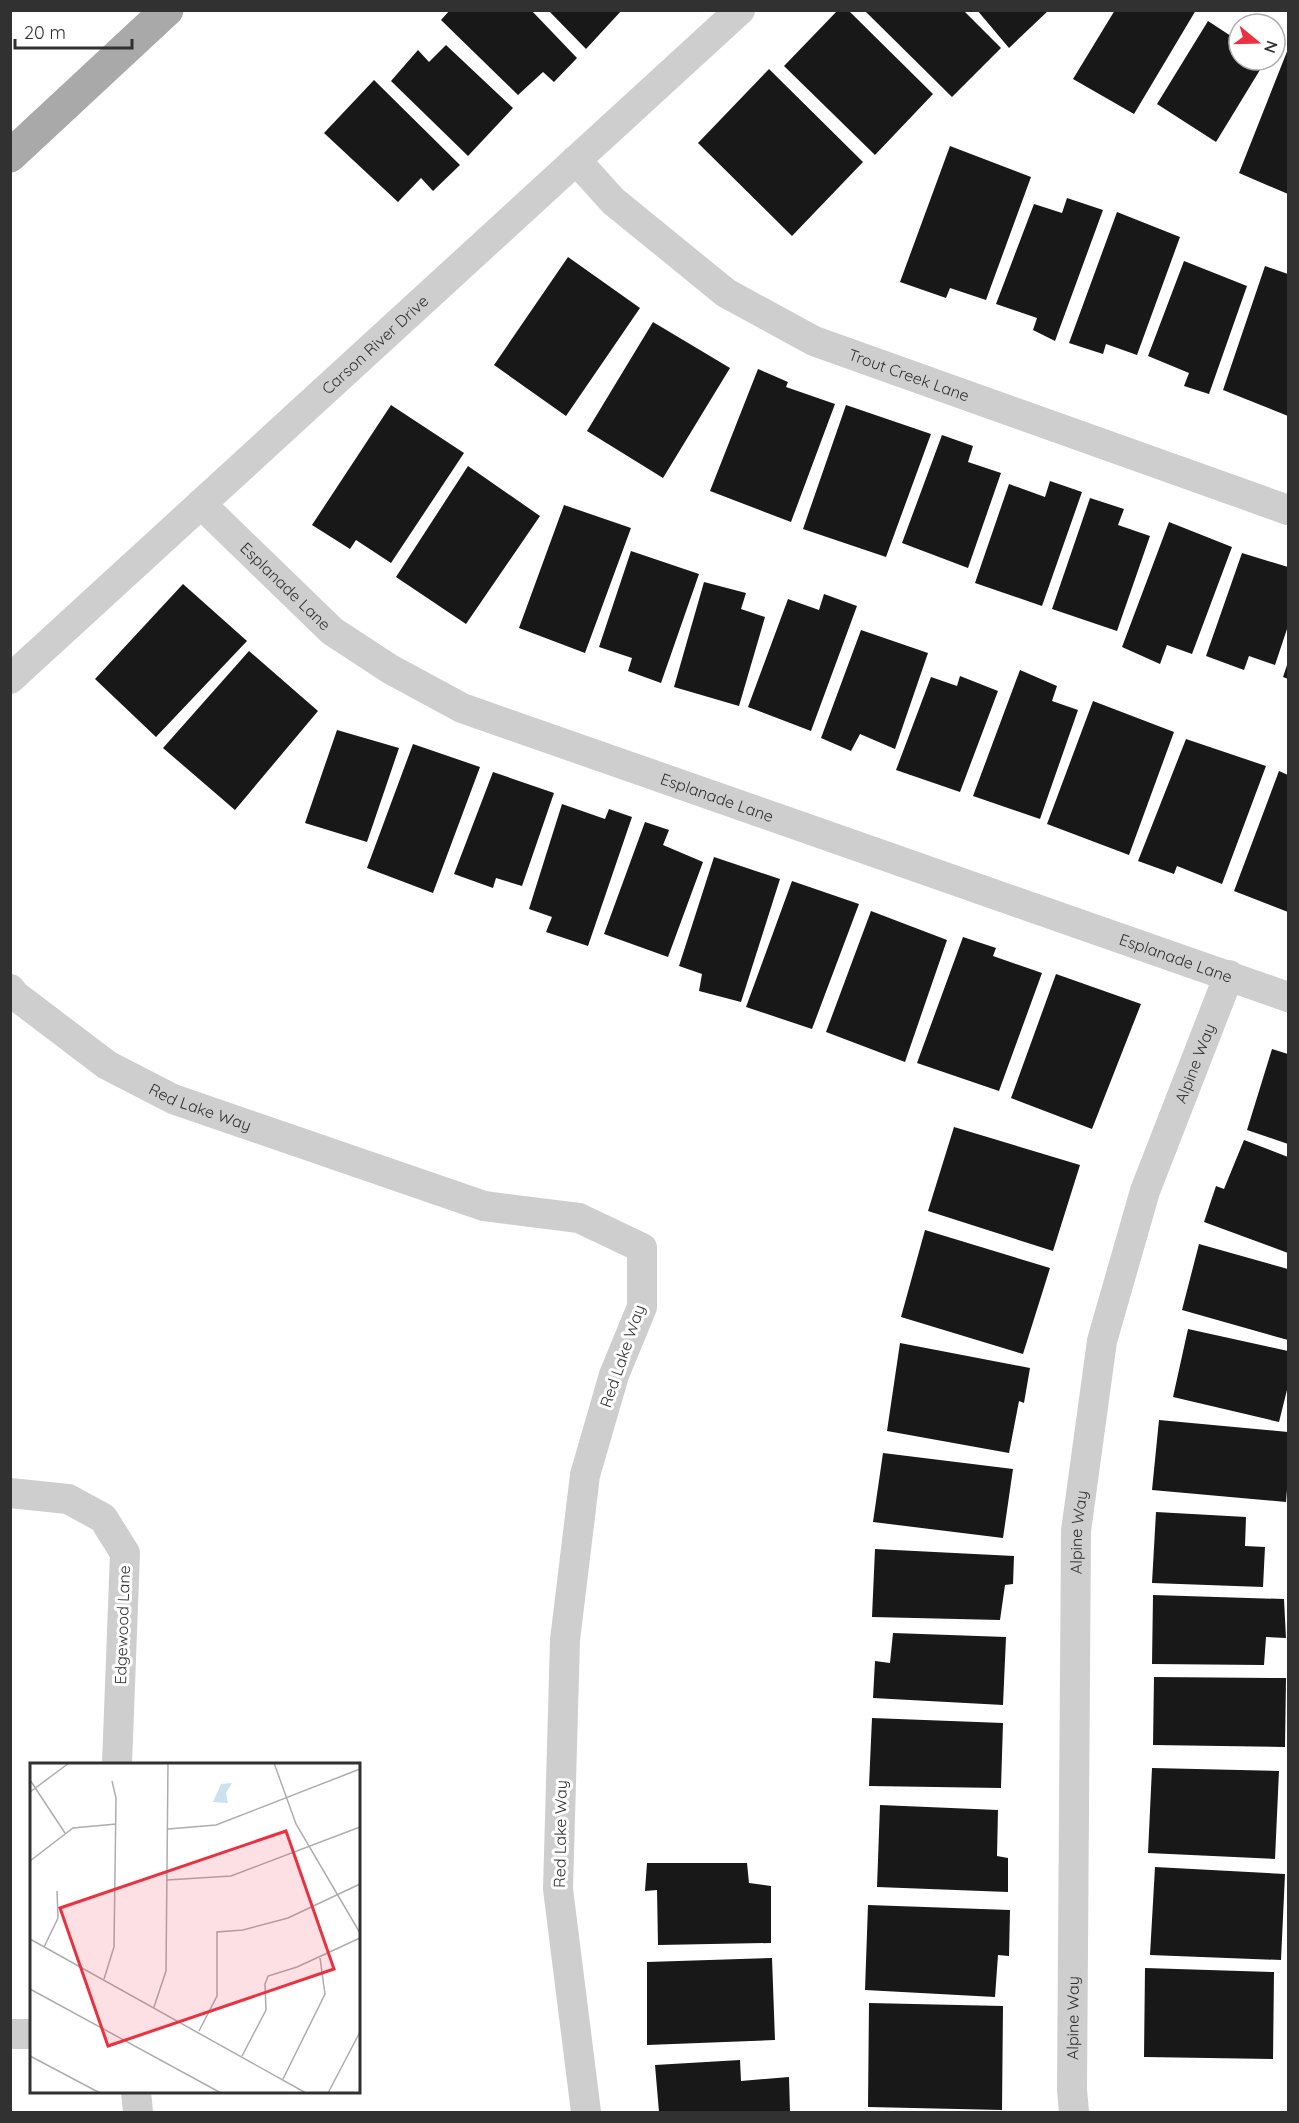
<svg xmlns="http://www.w3.org/2000/svg" width="1299" height="2123" font-family="Quicksand,sans-serif">
	<rect width="100%" height="100%" fill="#fff"/>
	<path fill="#181818" d="M450 10H531L577 58 554 82 543 72 518 95 441 20Z
		M548 10H622L586 49Z
		M838 10H848L933 94 875 155 784 66Z
		M864 10H963L1001 48 952 97Z
		M977 10H1049L1009 48Z
		M1115 10H1196L1134 114 1073 79Z
		M1208 21 1237 40 1239 36V60H1266L1216 142 1157 104Z
		M446 45 513 108 468 156 391 81 418 50 429 62Z
		M1288 49V194L1239 173Z
		M769 69 863 162 792 236 698 143Z
		M374 80 460 165 433 191 421 178 398 202 324 133Z
		M950 146 1031 177 986 300 950 288 946 298 900 282Z
		M1067 198 1103 210 1055 341 1033 330 1037 318 996 304 1034 204 1062 213Z
		M1117 212 1180 237 1137 355 1106 344 1103 354 1069 343Z
		M568 257 640 308 566 416 494 365Z
		M1184 261 1247 286 1209 394 1184 386 1189 373 1148 356Z
		M1265 266 1288 274V416L1223 390Z
		M653 322 730 368 663 478 587 431Z
		M758 369 788 382 786 387 835 404 791 522 710 491Z
		M391 405 464 453 391 563 356 540 350 549 312 525Z
		M846 405 931 434 886 557 803 529Z
		M942 435 973 446 968 462 1001 473 968 568 902 543Z
		M468 466 540 516 466 624 396 577Z
		M1050 481 1082 492 1042 606 975 583 1009 484 1045 497Z
		M1090 498 1124 509 1118 525 1150 536 1117 631 1052 609Z
		M564 505 631 528 585 653 519 628Z
		M1169 522 1232 547 1192 654 1167 645 1160 664 1122 647Z
		M631 551 699 574 661 683 628 671 632 658 599 647Z
		M1242 553 1288 567V626L1275 665 1249 656 1244 670 1206 656Z
		M704 582 746 593 741 609 765 617 739 706 674 687Z
		M183 584 247 641 156 737 95 679Z
		M824 594 857 606 811 731 748 707 788 599 819 610Z
		M861 630 928 653 895 749 860 734 851 751 821 738Z
		M249 651 318 711 235 810 163 748Z
		M1288 662V679L1283 677Z
		M1020 670 1057 686 1052 701 1078 710 1040 819 973 796Z
		M960 676 998 691 960 792 896 770 931 677 957 686Z
		M1093 701 1174 732 1129 855 1047 824Z
		M337 730 399 748 367 842 305 823Z
		M1186 739 1266 766 1222 884 1177 866 1174 874 1138 861Z
		M413 744 480 767 433 893 367 868Z
		M1279 771 1288 775V912L1234 891Z
		M493 772 554 793 522 886 496 878 493 888 454 874Z
		M562 804 605 819 609 809 632 817 588 946 546 932 552 917 529 909Z
		M645 822 669 830 663 845 703 862 668 957 604 934Z
		M714 857 780 879 741 1002 699 991 702 974 679 966Z
		M792 881 859 904 812 1029 746 1007Z
		M871 911 947 940 905 1062 826 1032Z
		M963 937 996 948 993 956 1042 973 999 1091 917 1063Z
		M1056 974 1141 1004 1092 1129 1011 1098Z
		M1272 1049 1288 1054V1144L1247 1130Z
		M954 1127 1080 1165 1053 1251 928 1211Z
		M1244 1140 1288 1157V1253L1204 1222 1216 1186 1224 1189Z
		M925 1230 1050 1268 1023 1354 901 1317Z
		M1199 1244 1288 1269V1340L1182 1310Z
		M1188 1329 1288 1351V1386L1279 1422 1173 1397Z
		M900 1343 1030 1368 1024 1403 1019 1401 1009 1453 887 1431Z
		M1159 1420 1288 1432V1477L1286 1502 1152 1490Z
		M883 1453 1013 1469 1003 1538 873 1522Z
		M1156 1512 1246 1517 1245 1546 1265 1547 1263 1587 1152 1583Z
		M875 1549 1014 1556 1013 1584 1005 1585 1000 1620 872 1617Z
		M1153 1595 1284 1599 1286 1638 1266 1637 1264 1665 1152 1664Z
		M893 1633 1006 1637 1003 1705 873 1698 875 1661 890 1663Z
		M1154 1677 1286 1678 1285 1747 1153 1745Z
		M872 1718 1003 1723 1001 1788 869 1786Z
		M1152 1768 1279 1771 1275 1859 1148 1853Z
		M880 1805 998 1810 997 1856 1008 1858V1892L877 1887Z
		M647 1863H747L749 1883 771 1886V1943L658 1945 657 1890 645 1891Z
		M1155 1867 1285 1874 1281 1960 1150 1955Z
		M868 1905 1010 1910 1009 1956 998 1955 995 1997 865 1990Z
		M772 1958 775 2040 647 2045V1962Z
		M1145 1968 1274 1972 1273 2059 1144 2057Z
		M869 2003 1003 2006 1002 2110 868 2107Z
		M740 2060 741 2081 789 2077 790 2112H659L655 2065Z"/>
	<g fill="none" stroke-linecap="round" stroke-linejoin="round">
		<g stroke="#cecece" stroke-width="30">
			<path id="s1" d="M576 160 613 201 726 293 814 341 1288 510"/>
			<path id="s2" d="M201 504 332 631 390 669 462 708 1288 997"/>
			<path id="s3" d="M10 679 740 10"/>
			<path id="s4" d="M10 989 16 996 107 1065 173 1099 484 1206 579 1218 642 1248V1307L614 1375 585 1475 565 1640 558 1889 586 2112"/>
			<path d="M10 1493 68 1499 103 1518 125 1553 117 1764"/>
			<path d="M10 2034H32"/>
			<path d="M136 2092 138 2112"/>
			<path id="s5" d="M1074 2112 1072 2090 1076 1531 1102 1341 1145 1191 1229 975"/>
		</g>
		<path stroke="#a9a9a9" stroke-width="33" d="M10 156 167 10"/>
	</g>
	<g text-anchor="middle" dominant-baseline="central" stroke-width="6" stroke-linejoin="round" paint-order="stroke">
		<g font-size="16" fill="#313131" stroke="#fff">
			<text stroke="none"><textPath href="#s3" startOffset="495">Carson River Drive</textPath></text>
			<text stroke="none"><textPath href="#s1" startOffset="402">Trout Creek Lane</textPath></text>
			<text stroke="none"><textPath href="#s2" startOffset="118">Esplanade Lane</textPath></text>
			<text stroke="none"><textPath href="#s2" startOffset="604">Esplanade Lane</textPath></text>
			<text stroke="none"><textPath href="#s2" startOffset="1090">Esplanade Lane</textPath></text>
			<text stroke="none"><textPath href="#s5" startOffset="1066">Alpine Way</textPath></text>
			<text stroke="none"><textPath href="#s4" startOffset="226">Red Lake Way</textPath></text>
			<text transform="translate(622 1356) rotate(-71)">Red Lake Way</text>
			<text stroke="none"><textPath href="#s5" startOffset="580">Alpine Way</textPath></text>
			<text transform="translate(122 1625) rotate(-88)">Edgewood Lane</text>
			<text transform="translate(560 1834) rotate(-89)">Red Lake Way</text>
			<text stroke="none"><textPath href="#s5" startOffset="94">Alpine Way</textPath></text>
		</g>
	</g>
	<g transform="translate(30 1763)">
		<rect width="330" height="330" fill="#fff"/>
		<path d="M202 20 196 30 198 40 183 39 191 21Z" fill="#cce1ee"/>
		<path fill="none" stroke="#adadad" stroke-width="1.5" d="M244 0 266 61 330 170M0 17 35 70M0 29 39 0M138 66 186 62 330 6M0 98 43 65 86 61M137 117 201 113 330 64M0 176 276 330M14 184 28 155 27 128M74 216 84 184 86 35 82 18M0 226 191 330M124 244 136 208 138 0M169 268 187 233V169L213 167 258 155 330 121M0 293 70 330M212 293 236 247 235 221 238 213 267 204 330 175M253 316 295 231 290 195M298 330 330 269"/>
		<path fill="#ea3140" fill-opacity="0.15" stroke="#ea3140" stroke-width="3" d="M256 68 304 206 78 283 30 145Z"/>
		<rect width="330" height="330" fill="none" stroke="#313131" stroke-width="3"/>
	</g>
	<rect width="1299" height="2123" fill="none" stroke="#313131" stroke-width="24"/>
	<g transform="translate(1257 42) rotate(109)"><circle r="28" fill="#ffffff" stroke="#adadad" stroke-width="1.5"/>
	<path d="M0-4.5L10 22L0 15L-10 22Z" fill="#ea3140"/>
	<text y="-9" font-size="16" font-weight="bold" text-anchor="middle" fill="#313131">N</text>
	</g>
	<path d="M15 39v9h117v-9" fill="none" stroke="#313131" stroke-width="3"/>
	<text x="24" y="39" font-size="18" fill="#313131" stroke="#ffffff" stroke-width="4.5" paint-order="stroke">20 m</text>
</svg>
